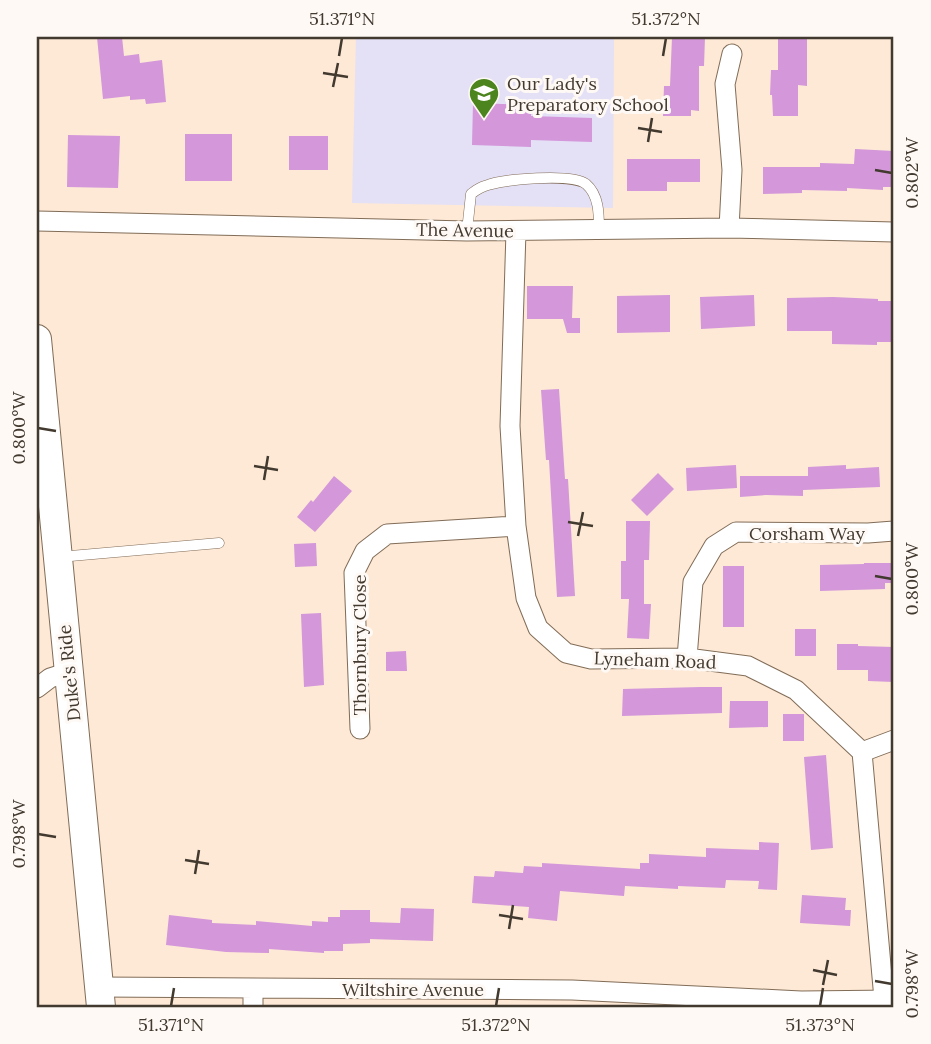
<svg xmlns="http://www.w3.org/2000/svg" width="931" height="1044" font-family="Lora,serif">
	<rect width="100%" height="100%" fill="#fde9d6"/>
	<path fill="#e4e0f6" d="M356 37H614L613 208 352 203Z"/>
	<path fill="#d397da" d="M97 37H122L124 56 139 54 140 63 162 60 166 102 146 104 145 99 130 100V96L103 99Z
		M672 37H705L704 66H699V111L691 110V116H663L664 86H670Z
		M778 37H807V86L798 85V116H773L772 95H770L771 70H778Z
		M473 103 532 105 531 116 592 118V142L531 140V147L472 145Z
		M185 134H232V181H185Z
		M68 135 120 136 118 188 67 187Z
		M289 136H328V170H289Z
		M855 149 894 151V187H883V190L847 188V191L802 190V193L763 194V167H820V163L854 164Z
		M627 159H700V182H667V191H627Z
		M527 286H573L572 318H580V333H567L563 319H527Z
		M670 295V332L617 333V296Z
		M754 295 755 326 701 329 700 297Z
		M833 297 878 299V301H894V342H877V345L832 344V331H787V298Z
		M559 389 565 479H568L575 596 557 597 549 460H546L541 390Z
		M736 465 737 488 687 491 686 468Z
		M846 465V469L879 467 880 487 803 490V496L766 495 740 497V476H808V467Z
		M658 473 674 489 647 516 631 500Z
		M334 476 352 491 315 532 297 517 311 500 313 502Z
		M626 521H650L649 560H644V604H651L649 639 627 638 629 599H621V561H626Z
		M316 543 317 566 295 567 294 544Z
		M864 563H894V583H885V589L820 591V565L864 564Z
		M723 566H744V627H723Z
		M321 613 324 685 304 687 301 614Z
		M795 629H816V656H795Z
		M837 644H858V646L894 647V682L868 681V670H837Z
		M406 651 407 671H386V652Z
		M701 687H722V713L622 716 623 689Z
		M730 701H768V727L729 728Z
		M783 714H804V741H783Z
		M826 755 833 848 811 850 804 757Z
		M759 842 779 843 777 890 758 889 759 881 726 880 725 888 678 886V889L625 886 624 896 560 891 557 921 528 918 529 907 472 903 474 876 494 877 495 871 523 873 524 866 542 867V863L640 869V863H649V854L706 857V848L759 850Z
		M802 895 846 898 845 910H851L850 926 800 923Z
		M401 908 434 909 433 941 370 939V943L343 944V951H324V953L269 949V953L226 952 166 945 169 915 212 920V923L256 925V921L312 926V921L328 922V917H340V910H370V922L400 923Z"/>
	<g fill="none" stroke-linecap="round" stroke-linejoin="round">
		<g stroke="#816c57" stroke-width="11">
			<path id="service" d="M467 231 471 194C475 191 480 187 485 186 502 179 572 173 586 184 599 195 599 214 599 230
				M59 557 219 543"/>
		</g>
		<g stroke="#816c57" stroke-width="21">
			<path id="minor" d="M37 221 467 231 729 228 894 232
				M729 228 732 170 725 84 732 54
				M516 231 510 426 516 526 526 598 538 628 566 653 591 659 687 658 748 666 796 690 862 752 884 999
				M687 658 693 582 714 546 736 532 868 533 894 531
				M37 688 50 678 69 672
				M360 729 354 573 365 551 387 534 516 526
				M862 752 894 740
				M99 987 572 990 801 1001 894 1000
				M253 988V1007"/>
		</g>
		<g stroke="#816c57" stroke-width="30">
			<path id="secondary" d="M37 339 101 1007"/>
		</g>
		<use href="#service" stroke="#fff" stroke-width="10"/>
		<use href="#minor" stroke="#fff" stroke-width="19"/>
		<use href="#secondary" stroke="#fff" stroke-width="28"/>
	</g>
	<path fill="none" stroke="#42392f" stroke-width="2.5" d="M339 56 342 38M663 56 666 38M323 73 348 77M333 87 338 63M638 128 662 132M648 142 652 118M875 170 892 173M38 428 56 431M254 466 278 470M264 480 268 456M568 522 593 526M578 536 583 512M875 576 892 579M38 834 56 837M185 860 209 864M195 874 199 850M499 915 523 919M509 929 513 905M813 970 837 975M875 981 892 984M823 985 828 960M171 1006 174 988M496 1006 499 988M820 1006 823 988"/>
	<defs>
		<g id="school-pin" transform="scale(1.575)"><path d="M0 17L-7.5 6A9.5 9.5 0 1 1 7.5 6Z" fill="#4c841e" stroke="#fef9f5"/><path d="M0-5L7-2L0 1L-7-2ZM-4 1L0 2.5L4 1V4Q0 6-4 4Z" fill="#fff"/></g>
	</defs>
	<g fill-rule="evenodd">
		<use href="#school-pin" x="484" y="93"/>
	</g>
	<g text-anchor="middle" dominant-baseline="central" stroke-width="6" stroke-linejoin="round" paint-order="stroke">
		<g font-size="18" fill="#42392f" stroke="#fef9f5" text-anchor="start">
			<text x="507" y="83">Our Lady's<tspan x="507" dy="21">Preparatory School</tspan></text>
		</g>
		<g font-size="18" fill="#42392f" stroke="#fef9f5">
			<text transform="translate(465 230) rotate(1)">The Avenue</text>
			<text x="807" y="533">Corsham Way</text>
			<text transform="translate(359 645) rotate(-90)">Thornbury Close</text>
			<text transform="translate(655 660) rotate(2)">Lyneham Road</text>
			<text transform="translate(69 673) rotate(-96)">Duke's Ride</text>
			<text x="413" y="989">Wiltshire Avenue</text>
		</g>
	</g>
	<rect width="931" height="1044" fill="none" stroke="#fef9f5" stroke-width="77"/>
	<rect x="38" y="38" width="854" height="968" fill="none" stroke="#42392f" stroke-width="2.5"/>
	<g font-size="18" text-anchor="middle" fill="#42392f">
		<text x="342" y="25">51.371°N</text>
		<text x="666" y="25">51.372°N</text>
		<text transform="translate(912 173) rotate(-90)" y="6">0.802°W</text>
		<text transform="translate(19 428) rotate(-90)" y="6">0.800°W</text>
		<text transform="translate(912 579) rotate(-90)" y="6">0.800°W</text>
		<text transform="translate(19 834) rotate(-90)" y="6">0.798°W</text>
		<text transform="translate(912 984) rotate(-90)" y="6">0.798°W</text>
		<text x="171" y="1031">51.371°N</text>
		<text x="496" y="1031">51.372°N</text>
		<text x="820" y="1031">51.373°N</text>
	</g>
</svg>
